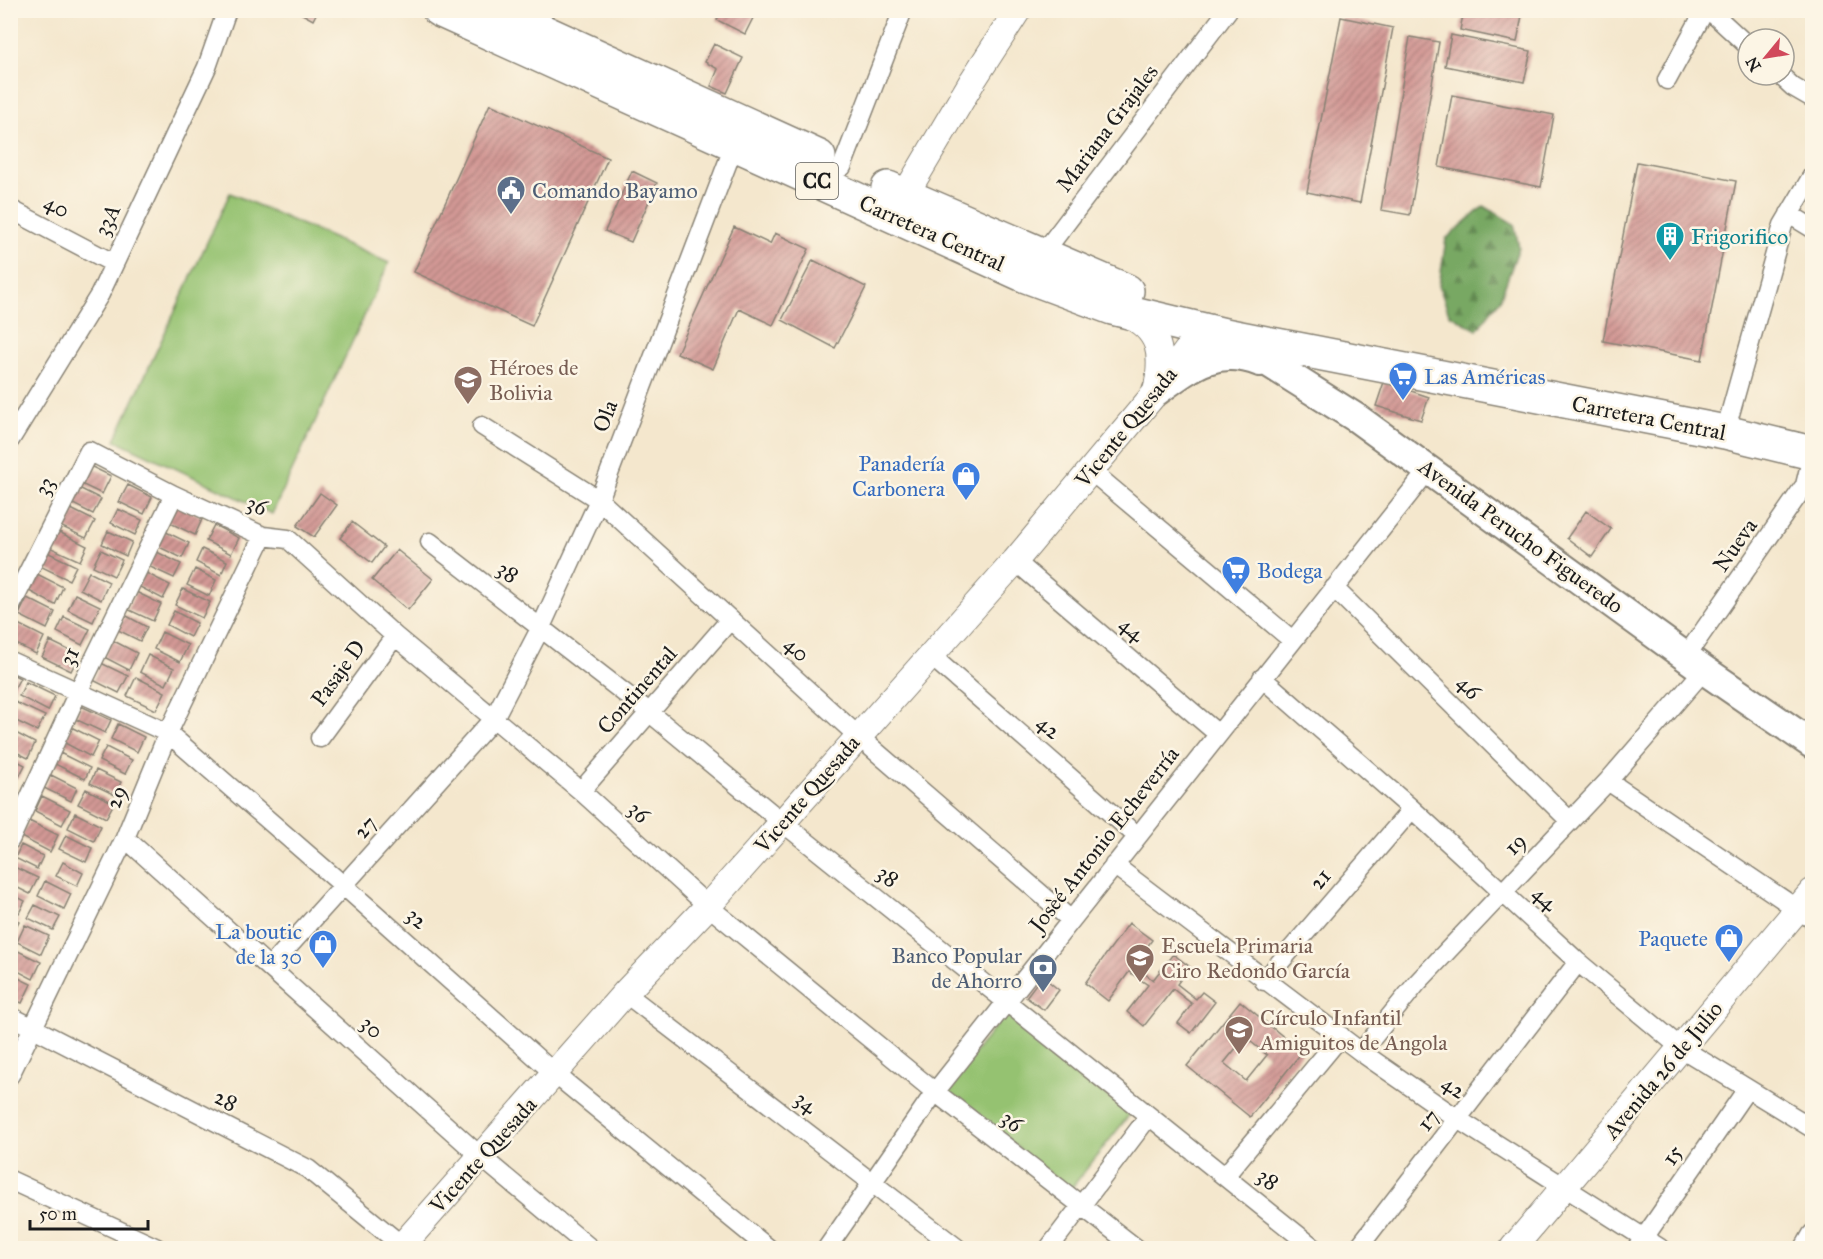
<svg xmlns="http://www.w3.org/2000/svg" width="1823" height="1259" font-family="'IM FELL Great Primer',serif">
	<defs>
		<pattern id="forest-firs" width="22" height="20" patternUnits="userSpaceOnUse" patternTransform="scale(1.5)"><rect width="22" height="20" fill="#78a863"/><path d="M5 1l3.5 6h-7zM16 11l3.5 6h-7z" fill="#628851"/></pattern>
		<pattern id="building-hatch" width="6" height="6" patternUnits="userSpaceOnUse" patternTransform="scale(1.5)"><rect width="6" height="6" fill="#d39995"/><path d="M-1 1l2-2M0 6l6-6M5 7l2-2" fill="none" stroke="#aa7c79"/></pattern>
	</defs>
	<rect width="100%" height="100%" fill="#fcf5e5"/>
	<filter id="ink" filterUnits="userSpaceOnUse"><feTurbulence type="fractalNoise" baseFrequency=".0167" numOctaves="2"/><feDisplacementMap in="SourceGraphic" scale="12" xChannelSelector="R" yChannelSelector="G"/><feConvolveMatrix kernelMatrix="1 2 1 2 8 2 1 2 1" color-interpolation-filters="sRGB"/></filter>
	<filter id="wash" filterUnits="userSpaceOnUse"><feTurbulence type="fractalNoise" baseFrequency=".008" numOctaves="4" result="noise"/><feDisplacementMap in="SourceGraphic" scale="24" xChannelSelector="R" yChannelSelector="G"/><feGaussianBlur stdDeviation="1.35" result="paint"/><feColorMatrix in="noise" values="0 0 0 0 0 0 0 0 0 0 0 0 0 0 0 0 0 1.4 0 .05"/><feComposite in="paint" operator="in"/></filter>
	<g filter="url(#wash)">
		<rect width="100%" height="100%" fill="#f4e7cd"/>
		<path fill="url(#forest-firs)" stroke="#4a6240" stroke-width="1.5" d="M1484 206 1514 224 1519 247 1500 300 1477 330 1449 314 1439 286 1446 239Z"/>
		<path fill="#95c271" stroke="#586f46" stroke-width="1.5" d="M230 193 389 263 272 514 115 440Z
			M1005 1014 1130 1114 1070 1190 945 1090Z"/>
		<g id="blocks">
			<path fill="url(#building-hatch)" fill-rule="evenodd" d="M295 10H318L313 20Z
				M722 10H757L745 34 717 20Z
				M1464 10H1523L1517 42 1460 30Z
				M1341 17 1393 28 1360 203 1307 192Z
				M1451 35 1531 51 1524 82 1445 66Z
				M1410 37 1439 42 1410 215 1381 210Z
				M714 44 743 58 727 93 711 86 718 69 705 62Z
				M1452 95 1554 115 1541 187 1439 167Z
				M490 104 608 158 532 326 414 272Z
				M1637 162 1736 181 1702 360 1603 341Z
				M632 171 657 183 631 242 605 231Z
				M734 227 770 244 775 233 809 249 773 325 739 309 713 369 677 353Z
				M813 260 866 287 835 348 782 320Z
				M1384 382 1429 397 1421 420 1376 406Z
				M88 465 111 476 102 494 79 483Z
				M128 485 152 497 144 514 119 502Z
				M79 488 101 499 93 514 71 503Z
				M320 493 337 505 314 537 297 526Z
				M175 503 203 517 195 535 166 521Z
				M69 508 95 521 86 538 60 526Z
				M118 509 142 520 135 535 111 523Z
				M1586 511 1611 529 1592 557 1567 538Z
				M352 522 384 547 372 563 340 538Z
				M214 525 239 538 231 554 206 541Z
				M57 531 87 546 80 561 49 547Z
				M108 531 132 542 126 556 102 544Z
				M164 531 189 543 182 558 157 546Z
				M202 549 227 561 221 575 196 562Z
				M101 550 122 560 114 576 93 566Z
				M397 550 433 579 408 610 372 580Z
				M155 551 181 564 174 578 148 566Z
				M47 552 76 566 69 580 40 566Z
				M195 569 216 580 209 596 187 585Z
				M89 572 109 582 101 600 80 589Z
				M144 572 170 585 163 599 138 586Z
				M37 574 63 587 55 605 29 591Z
				M183 589 210 602 202 618 175 605Z
				M136 592 161 604 153 621 127 609Z
				M75 594 100 606 93 622 68 610Z
				M27 598 55 612 47 629 19 615Z
				M174 611 197 623 190 637 167 625Z
				M125 615 147 627 140 641 118 630Z
				M64 617 90 629 82 645 57 632Z
				M14 622 44 637 36 654 10 641V630Z
				M162 632 188 645 180 662 154 649Z
				M112 640 137 653 129 670 104 657Z
				M50 641 79 655 71 671 42 657Z
				M148 655 174 668 166 685 140 672Z
				M101 663 128 676 119 693 93 680Z
				M10 673 20 678 10 696Z
				M136 677 165 692 156 710 127 696Z
				M26 682 55 696 48 711 19 696Z
				M15 702 45 716 37 731 10 718Z
				M81 706 111 720 105 733 75 719Z
				M118 724 144 737 137 752 111 739Z
				M71 727 99 741 91 757 63 742Z
				M10 730 35 743 28 758 10 749Z
				M106 747 132 760 125 774 99 761Z
				M60 753 90 768 85 779 55 764Z
				M10 757 25 765 18 779 10 775Z
				M96 770 121 782 115 795 90 783Z
				M51 775 77 788 71 801 44 788Z
				M86 789 114 803 106 818 78 804Z
				M42 796 70 810 62 825 35 811Z
				M75 813 101 826 94 841 68 828Z
				M29 821 58 835 50 852 21 837Z
				M66 835 92 848 86 862 59 849Z
				M21 845 43 856 37 869 15 858Z
				M63 862 83 873 77 886 56 876Z
				M10 865 38 878 30 894 10 884Z
				M45 881 71 894 64 909 38 896Z
				M10 893 25 901 19 913 10 909Z
				M35 905 60 917 53 930 28 918Z
				M10 917 19 921 10 938Z
				M1129 923 1152 940 1134 965 1153 980 1173 954 1190 967 1177 984 1196 999 1202 992 1215 1002 1191 1033 1178 1023 1192 1004 1173 989 1144 1026 1127 1012 1148 985 1129 972 1108 1001 1085 983Z
				M25 925 49 936 41 954 17 942Z
				M16 950 41 962 33 979 10 967Z
				M10 974 31 984 22 1003 10 998Z
				M1042 976 1059 990 1044 1010 1026 997Z
				M1240 1001 1302 1052 1250 1117 1187 1066ZM1245 1037 1267 1055 1246 1081 1224 1063Z"/>
		</g>
	</g>
	<g filter="url(#ink)">
		<use href="#blocks" fill-opacity="0" stroke="#888274" stroke-width="1.5"/>
		<g fill="none" stroke-linecap="round" stroke-linejoin="round">
			<g stroke="#888274" stroke-width="21">
				<path id="street" d="M1709 10 1748 46
					M1780 75 1793 87 1812 98
					M1667 80 1705 10
					M842 167 903 10
					M10 209 113 263
					M1789 214 1812 228
					M1038 260 1228 10
					M482 426 599 500 858 736 1071 920
					M1725 432 1783 225 1812 176
					M10 440 100 294 207 67 227 10
					M1091 471 1292 640
					M430 542 649 712 782 822 1314 1248
					M1015 561 1218 734
					M1334 588 1570 821
					M10 608 89 451 174 495 263 536 288 539 395 636 581 791 708 906 935 1092 1136 1248
					M930 655 1137 836
					M1686 656 1805 485 1812 456
					M10 661 168 733 344 886 555 1074 768 1248
					M1262 678 1412 809 1578 962 1681 1048 1812 1128
					M320 738 395 636
					M1608 781 1812 919
					M581 791 729 621
					M125 838 480 1156 590 1248
					M10 840 79 690 174 495
					M1114 865 1361 1052 1459 1120 1660 1248
					M270 967 494 718 541 627 599 500 737 138
					M1264 981 1412 809
					M625 993 957 1248
					M10 1016 308 1169 405 1248
					M1361 1052 1417 983 1608 781 1704 670
					M10 1075 125 838 168 733 263 536
					M1225 1176 1341 1036
					M10 1180 157 1248
					M827 1248 935 1092 1429 469
					M1049 1248 1149 1116
					M1358 1248 1578 962
					M1637 1248 1747 1089
					M1804 1248 1812 1234"/>
			</g>
			<g stroke="#888274" stroke-width="28">
				<path id="secondary" d="M896 210 973 80 1018 10
					M1126 314C1162 330 1163 355 1157 388
					M400 1248 625 993 708 906 1015 561 1157 391 1203 329
					M1513 1248 1812 892"/>
			</g>
			<g stroke="#888274" stroke-width="32">
				<path id="primary" d="M1231 339 1358 419 1704 670 1812 744
					M1157 391C1191 366 1217 345 1260 362"/>
			</g>
			<g stroke="#888274" stroke-width="36">
				<path id="highway" d="M439 10 1026 276 1112 308 1225 335 1725 432 1812 453
					M496 10 819 157
					M888 188 1127 291"/>
			</g>
			<use href="#street" stroke="#fff" stroke-width="18"/>
			<use href="#secondary" stroke="#fff" stroke-width="26"/>
			<use href="#primary" stroke="#fff" stroke-width="28"/>
			<use href="#highway" stroke="#fff" stroke-width="33"/>
		</g>
	</g>
	<defs>
		<g id="civic-pin" transform="scale(1.5)"><path d="M0 17L-7.5 6A9.5 9.5 0 1 1 7.5 6Z" fill="#5c6f8a" stroke="#fcf5e5"/><path d="M-.6-6.5H3V-4.5H.6V-3L4-1V1h2V6H-6V1h2V-1L-.6-3ZM-1.2 2.5V6h2.4V2.5Z" fill="#fff"/></g>
		<g id="building-pin" transform="scale(1.5)"><path d="M0 17L-7.5 6A9.5 9.5 0 1 1 7.5 6Z" fill="#0f9aa8" stroke="#fcf5e5"/><path d="M-4-6H4V6H1V3H-1V6H-4ZM-2.5-4.3h1.7v1.8h-1.7ZM.8-4.3h1.7v1.8H.8ZM-2.5-1h1.7V.8h-1.7ZM.8-1h1.7V.8H.8Z" fill="#fff"/></g>
		<g id="supermarket-pin" transform="scale(1.5)"><path d="M0 17L-7.5 6A9.5 9.5 0 1 1 7.5 6Z" fill="#3f7fe0" stroke="#fcf5e5"/><path d="M-6-5.5h2.5l.6 2H6L4.5 2H-2.5L-4.4-4H-6ZM-1.5 3.2a1.3 1.3 0 1 0 .1 0ZM3 3.2a1.3 1.3 0 1 0 .1 0Z" fill="#fff"/></g>
		<g id="school-pin" transform="scale(1.5)"><path d="M0 17L-7.5 6A9.5 9.5 0 1 1 7.5 6Z" fill="#8d6e63" stroke="#fcf5e5"/><path d="M0-5L7-2L0 1L-7-2ZM-4 1L0 2.5L4 1V4Q0 6-4 4Z" fill="#fff"/></g>
		<g id="shop-pin" transform="scale(1.5)"><path d="M0 17L-7.5 6A9.5 9.5 0 1 1 7.5 6Z" fill="#3f7fe0" stroke="#fcf5e5"/><path d="M-5-2.5h2.3a2.7 3.5 0 0 1 5.4 0H5L5.5 6h-11ZM-1.5-2.5h3a1.5 2.3 0 0 0-3 0Z" fill="#fff"/></g>
		<g id="bank-pin" transform="scale(1.5)"><path d="M0 17L-7.5 6A9.5 9.5 0 1 1 7.5 6Z" fill="#5c6f8a" stroke="#fcf5e5"/><path d="M-6-4H6V4H-6ZM0-2.3a2.3 2.3 0 1 0 0 4.6a2.3 2.3 0 1 0 0-4.6Z" fill="#fff"/></g>
	</defs>
	<g fill-rule="evenodd">
		<use href="#civic-pin" x="511" y="190"/>
		<use href="#building-pin" x="1670" y="236"/>
		<use href="#supermarket-pin" x="1403" y="376"/>
		<use href="#school-pin" x="468" y="380"/>
		<use href="#shop-pin" x="966" y="476"/>
		<use href="#supermarket-pin" x="1236" y="570"/>
		<use href="#shop-pin" x="1729" y="938"/>
		<use href="#shop-pin" x="323" y="944"/>
		<use href="#school-pin" x="1140" y="958"/>
		<use href="#bank-pin" x="1043" y="968"/>
		<use href="#school-pin" x="1239" y="1030"/>
	</g>
	<g text-anchor="middle" dominant-baseline="central" stroke-width="5" stroke-linejoin="round" paint-order="stroke">
		<rect fill="#fcf5e5" stroke="#5f5d58" stroke-width="1.5" x="796" y="163" width="42" height="36" rx="4.5"/>
		<g font-size="21" font-weight="bold" fill="#1c1c1c">
			<text x="817" y="181">CC</text>
		</g>
		<g font-size="22" fill="#1c1c1c" stroke="#fcf5e5">
			<text transform="translate(1107 128) rotate(-53)">Mariana Grajales</text>
			<text transform="translate(57 206) rotate(27)">40</text>
			<text transform="translate(107 220) rotate(-64)">33A</text>
			<text transform="translate(932 233) rotate(24)">Carretera Central</text>
			<text transform="translate(605 416) rotate(-69)">Ola</text>
			<text transform="translate(1649 418) rotate(11)">Carretera Central</text>
			<text transform="translate(1126 427) rotate(-51)">Vicente Quesada</text>
			<text transform="translate(44 486) rotate(-63)">33</text>
			<text transform="translate(257 505) rotate(22)">36</text>
			<text transform="translate(1521 536) rotate(36)">Avenida Perucho Figueredo</text>
			<text transform="translate(1735 545) rotate(-55)">Nueva</text>
			<text transform="translate(508 572) rotate(37)">38</text>
			<text transform="translate(1132 629) rotate(40)">44</text>
			<text transform="translate(797 649) rotate(42)">40</text>
			<text transform="translate(69 656) rotate(-64)">31</text>
			<text transform="translate(338 673) rotate(-54)">Pasaje D</text>
			<text transform="translate(1469 687) rotate(45)">46</text>
			<text transform="translate(637 690) rotate(-49)">Continental</text>
			<text transform="translate(1049 727) rotate(41)">42</text>
			<text transform="translate(807 794) rotate(-49)">Vicente Quesada</text>
			<text transform="translate(116 797) rotate(-68)">29</text>
			<text transform="translate(639 812) rotate(42)">36</text>
			<text transform="translate(365 827) rotate(-48)">27</text>
			<text transform="translate(1104 839) rotate(-52)">Josèé Antonio Echeverría</text>
			<text transform="translate(1515 844) rotate(-46)">19</text>
			<text transform="translate(888 876) rotate(39)">38</text>
			<text transform="translate(1320 879) rotate(-49)">21</text>
			<text transform="translate(1545 898) rotate(43)">44</text>
			<text transform="translate(417 918) rotate(42)">32</text>
			<text transform="translate(372 1027) rotate(42)">30</text>
			<text transform="translate(1663 1070) rotate(-50)">Avenida 26 de Julio</text>
			<text transform="translate(1454 1087) rotate(35)">42</text>
			<text transform="translate(226 1100) rotate(28)">28</text>
			<text transform="translate(806 1102) rotate(38)">34</text>
			<text transform="translate(1428 1120) rotate(-52)">17</text>
			<text transform="translate(1012 1121) rotate(37)">36</text>
			<text transform="translate(483 1155) rotate(-48)">Vicente Quesada</text>
			<text transform="translate(1672 1155) rotate(-56)">15</text>
			<text transform="translate(1268 1179) rotate(39)">38</text>
		</g>
		<g font-size="22" fill="#4e5e75" stroke="#fcf5e5" text-anchor="start">
			<text x="532" y="190">Comando Bayamo</text>
			<text x="1022" y="955" text-anchor="end">Banco Popular<tspan x="1022" dy="25">de Ahorro</tspan></text>
		</g>
		<g font-size="22" fill="#0d838f" stroke="#fcf5e5" text-anchor="start">
			<text x="1691" y="236">Frigorifico</text>
		</g>
		<g font-size="22" fill="#785e54" stroke="#fcf5e5" text-anchor="start">
			<text x="489" y="367">Héroes de<tspan x="489" dy="25">Bolivia</tspan></text>
			<text x="1161" y="945">Escuela Primaria<tspan x="1161" dy="25">Ciro Redondo García</tspan></text>
			<text x="1260" y="1017">Círculo Infantil<tspan x="1260" dy="25">Amiguitos de Angola</tspan></text>
		</g>
		<g font-size="22" fill="#366cbe" stroke="#fcf5e5" text-anchor="end">
			<text x="1424" y="376" text-anchor="start">Las Américas</text>
			<text x="945" y="463">Panadería<tspan x="945" dy="25">Carbonera</tspan></text>
			<text x="1257" y="570" text-anchor="start">Bodega</text>
			<text x="302" y="931">La boutic<tspan x="302" dy="25">de la 30</tspan></text>
			<text x="1708" y="938">Paquete</text>
		</g>
	</g>
	<rect width="1823" height="1259" fill="none" stroke="#fcf5e5" stroke-width="36"/>
	<g transform="translate(1766 57) rotate(240)"><circle r="28" fill="#fcf5e5" stroke="#a29e95" stroke-width="1.5"/>
	<path d="M0-4.5L10 22L0 15L-10 22Z" fill="#d1495b"/>
	<text y="-9" font-size="16" font-weight="bold" text-anchor="middle" fill="#1c1c1c">N</text>
	</g>
	<path d="M30 1220v9h118v-9" fill="none" stroke="#1c1c1c" stroke-width="3"/>
	<text x="39" y="1220" font-size="18" fill="#1c1c1c" stroke="#fcf5e5" stroke-width="4.5" paint-order="stroke">50 m</text>
</svg>
